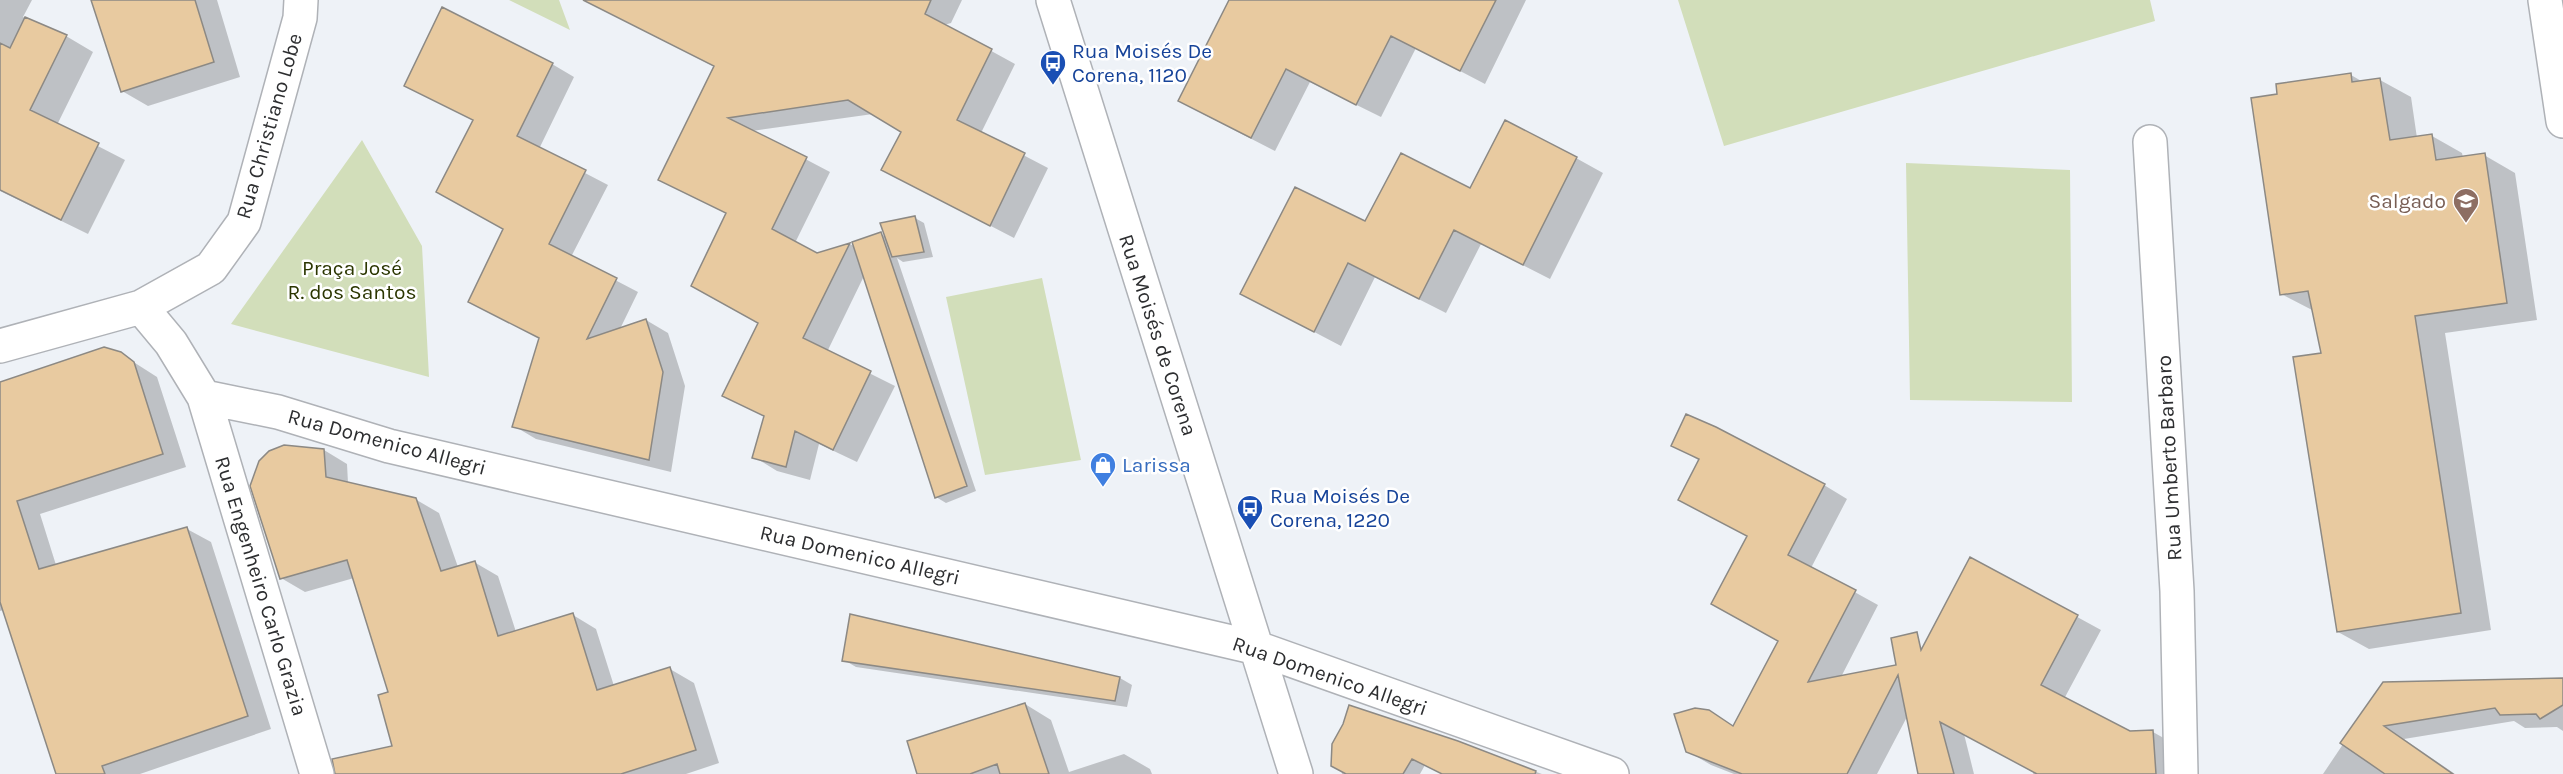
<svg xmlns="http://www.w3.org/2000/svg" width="2563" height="774" font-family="Karla,sans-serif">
	<rect width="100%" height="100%" fill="#eef2f7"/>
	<path fill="#d2deba" d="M509 0H559L570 30Z
		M1678 0H2150L2155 21 1724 146Z
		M362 140 422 246 429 377 231 324Z
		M1906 163 2070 170 2072 402 1910 400Z
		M1042 278 1081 460 985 475 946 297Z"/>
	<path fill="#0003" d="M0 0H32L23 17 66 36 93 52 57 125 125 160 88 234 0 191Z
		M93 0H217L240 77 148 106 122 91Z
		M620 0H962L951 23 944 25 1015 64 981 133 1048 168 1014 238 883 170 903 132 873 114 752 131 830 172 795 243 817 255 850 244 855 247 881 234 886 237 915 218 924 223 933 257 903 262 897 258 976 491 946 503 936 497 864 276 827 352 895 386 857 462 819 444 810 480 777 471 754 457 765 417 724 395 760 323 727 214 660 179 715 67 613 15Z
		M1230 0H1526L1485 84 1416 48 1381 117 1310 82 1275 151 1203 114Z
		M552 64 574 77 539 149 608 185 571 257 638 292 620 329 646 320 668 333 685 386 671 472 536 439 514 426 541 338 505 228 460 204Z
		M2351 75 2363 82 2380 80 2411 97 2417 138 2432 136 2462 153 2463 158 2484 155 2515 173 2537 320 2445 333 2491 630 2369 649 2338 632 2323 355 2314 311 2281 294 2279 95Z
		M1576 158 1603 173 1550 279 1481 244 1446 313 1375 277 1341 346 1242 294 1366 223Z
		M121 354 157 377 186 467 40 514 56 565 187 529 211 542 271 729 140 774H57L4 610 0 611V384Z
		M1673 445 1824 485 1847 499 1811 568 1878 605 1841 677 1917 662 1971 559 2101 630 2064 699 2129 733 2153 732 2176 745 2178 774H2033L2034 771 1964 734 1974 774H1920L1908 715 1877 774H1734L1711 765 1687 751 1735 727 1780 641 1748 537 1700 461Z
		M324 450 347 464 348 483 415 499 439 513 458 567 474 562 498 576 516 632 573 615 596 629 614 686 670 669 694 683 719 763 686 774H414L354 578 305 592 281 578Z
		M844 660 1120 678 1132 685 1127 707 856 667Z
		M2563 680V731L2557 727 2525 728 2514 721 2404 739 2455 774H2323L2384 683Z
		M1025 704 1051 720 1069 772 1124 754 1150 769 1152 774H919Z
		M1403 725 1542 774H1443L1425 765 1420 774H1342L1341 768Z"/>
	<path fill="#e8caa0" stroke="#8c8984" stroke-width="1.5" d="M91 0H195L214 62 121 92Z
		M583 0H931L925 14 992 49 957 120 1025 153 990 226 881 170 901 132 848 100 728 118 807 157 772 229 817 253 850 243 803 338 871 371 833 450 795 431 786 467 752 458 764 416 722 396 758 323 691 286 726 213 658 180 714 66Z
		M1229 0H1496L1460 71 1391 36 1356 105 1286 69 1251 138 1178 101Z
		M442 7 553 63 517 136 586 170 549 244 617 278 587 339 646 319 663 372 649 460 512 427 539 338 468 302 503 229 436 192 473 120 404 86Z
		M25 17 67 35 30 110 99 143 61 220 0 190V43L10 48Z
		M2351 73 2352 82 2380 78 2390 140 2432 134 2436 160 2485 153 2507 303 2415 316 2461 613 2337 632 2293 357 2321 353 2308 291 2280 295 2251 98 2277 94 2276 84Z
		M1505 120 1577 157 1523 265 1454 230 1419 299 1348 263 1314 332 1240 294 1295 187 1365 221 1401 153 1470 188Z
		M915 216 924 252 892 257 880 223Z
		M881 232 967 486 935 498 852 242Z
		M104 347 121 352 134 362 163 454 17 501 39 569 187 527 248 716 102 766 105 774H56L0 602V382Z
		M1686 414 1716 427 1825 484 1788 555 1856 590 1808 682 1896 665 1891 638 1917 632 1921 650 1970 557 2078 615 2041 685 2130 731 2153 730 2156 774H2037L1940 722 1954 774H1918L1898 675 1847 774H1742L1686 752 1674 714 1695 708 1709 710 1733 726 1778 641 1711 604 1747 536 1678 500 1699 459 1671 446Z
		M284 445 324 449 326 477 416 498 441 571 475 561 498 636 573 613 597 690 670 667 696 750 621 774H335L332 759 392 746 378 695 388 692 347 560 280 579 250 486 259 461 269 451Z
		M850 614 1120 677 1115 701 842 661Z
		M2563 678V705L2540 719 2536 714 2500 715 2495 708 2384 726 2453 774H2385L2340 743 2383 682Z
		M1025 703 1049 774H1000L997 764 970 774H917L907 741Z
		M1349 705 1458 741 1536 771 1535 774H1442L1412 759 1403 774H1346L1331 766 1332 744 1343 724Z"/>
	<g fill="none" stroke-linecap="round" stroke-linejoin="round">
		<g stroke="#afb2b7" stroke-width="36">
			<path id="minor" d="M1053 0 1296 774
				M2545 0 2563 121
				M2150 142 2177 591 2181 774
				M141 307 171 343 204 397 278 412 389 446 1257 648 1612 774
				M0 346 141 307 211 268 244 222 300 18 301 0
				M204 397 317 774"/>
		</g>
		<use href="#minor" stroke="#fff" stroke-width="33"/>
	</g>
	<defs>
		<g id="bus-pin" transform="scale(1.35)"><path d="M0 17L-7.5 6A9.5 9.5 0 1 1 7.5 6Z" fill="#1a4fb4" stroke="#fff"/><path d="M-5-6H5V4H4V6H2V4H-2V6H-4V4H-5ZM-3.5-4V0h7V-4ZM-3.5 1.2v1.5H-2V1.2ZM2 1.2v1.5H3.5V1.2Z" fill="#fff"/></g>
		<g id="school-pin" transform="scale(1.35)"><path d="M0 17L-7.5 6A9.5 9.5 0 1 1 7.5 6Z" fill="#8d6e63" stroke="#fff"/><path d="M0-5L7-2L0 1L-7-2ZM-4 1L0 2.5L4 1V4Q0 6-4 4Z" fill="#fff"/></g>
		<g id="shop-pin" transform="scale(1.35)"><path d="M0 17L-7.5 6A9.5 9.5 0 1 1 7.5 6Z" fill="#3f7fe0" stroke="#fff"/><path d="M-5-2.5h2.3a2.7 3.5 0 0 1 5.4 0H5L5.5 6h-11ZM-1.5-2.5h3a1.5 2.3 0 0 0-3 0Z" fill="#fff"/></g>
	</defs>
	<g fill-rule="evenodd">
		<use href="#bus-pin" x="1053" y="63"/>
		<use href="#school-pin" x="2466" y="201"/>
		<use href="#shop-pin" x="1103" y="465"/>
		<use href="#bus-pin" x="1250" y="508"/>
	</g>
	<g text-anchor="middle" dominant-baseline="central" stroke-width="5" stroke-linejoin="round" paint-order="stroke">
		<g font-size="21" fill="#164399" stroke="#fff" text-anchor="start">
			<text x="1072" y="51">Rua Moisés De<tspan x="1072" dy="24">Corena, 1120</tspan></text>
			<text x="1270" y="496">Rua Moisés De<tspan x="1270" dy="24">Corena, 1220</tspan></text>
		</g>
		<g font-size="21" fill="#2d2e30" stroke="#fff">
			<text transform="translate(269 126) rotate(-74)">Rua Christiano Lobe</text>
			<text transform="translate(1158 335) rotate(72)">Rua Moisés de Corena</text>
			<text transform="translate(387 442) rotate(15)">Rua Domenico Allegri</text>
			<text transform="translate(2169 458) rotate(-93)">Rua Umberto Barbaro</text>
			<text transform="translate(860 555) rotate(13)">Rua Domenico Allegri</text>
			<text transform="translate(261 586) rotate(73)">Rua Engenheiro Carlo Grazia</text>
			<text transform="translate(1330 676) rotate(19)">Rua Domenico Allegri</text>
		</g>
		<g font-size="21" fill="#785e54" stroke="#fff" text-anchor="end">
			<text x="2446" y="201">Salgado</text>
		</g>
		<g font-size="21" fill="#2b3600" stroke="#fff">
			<text x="352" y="268">Praça José<tspan x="352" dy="24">R. dos Santos</tspan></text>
		</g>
		<g font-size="21" fill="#366cbe" stroke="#fff" text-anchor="start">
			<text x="1122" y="465">Larissa</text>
		</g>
	</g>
</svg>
